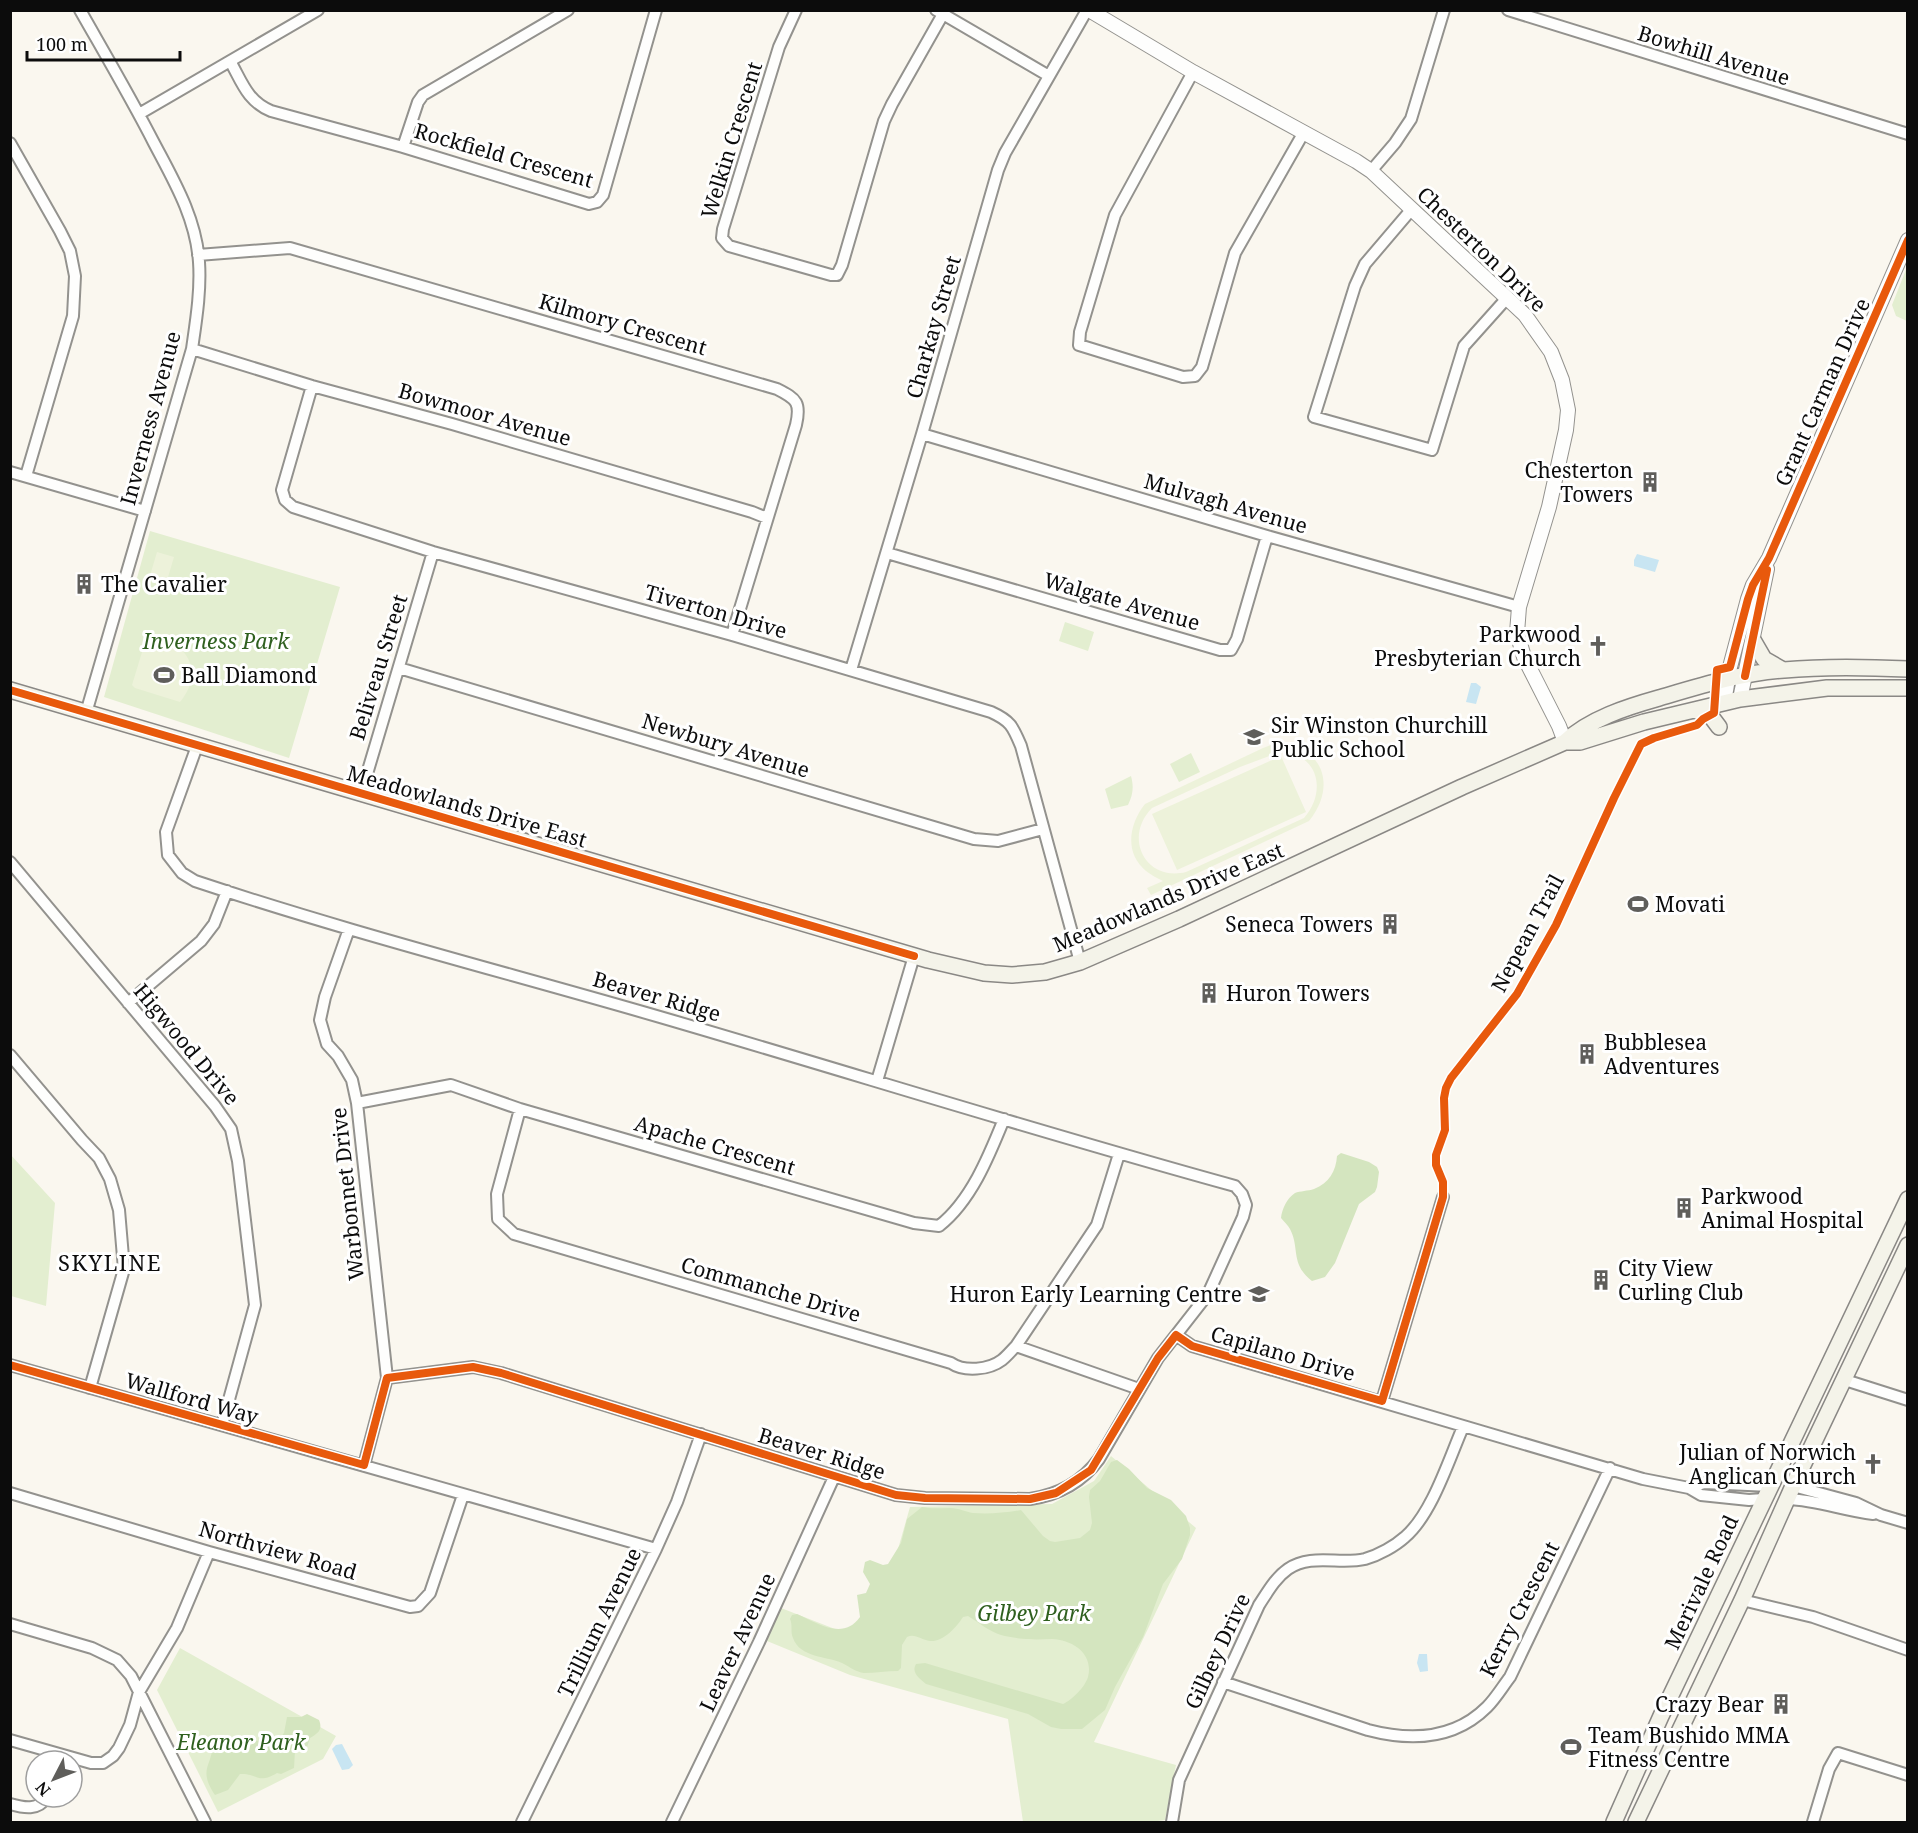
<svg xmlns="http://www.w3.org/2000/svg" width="1918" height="1833" font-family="'Noto Serif',serif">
	<rect width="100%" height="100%" fill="#faf7ef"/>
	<path fill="#e3eed0" d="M1907 267 1908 321H1907L1896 316 1892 305Z
		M150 531 340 587 289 758 104 697Z
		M1065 622 1094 632 1088 651 1059 641Z
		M1191 753 1200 772 1179 782 1170 764Z
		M1131 776C1134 787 1133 795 1128 805L1111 809 1105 789Z
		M10 1154 55 1203 46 1306 11 1296Z
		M1111 1456 1196 1528 1094 1742 1176 1765 1165 1820 1151 1822H1023L1008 1719 850 1675 767 1641 781 1608 858 1638 892 1570 910 1507 1052 1504 1094 1481Z
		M180 1648 336 1736 323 1759 218 1812 157 1690Z"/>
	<path fill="#d4e5bf" d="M1341 1153 1369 1162 1377 1167 1379 1172 1377 1187 1375 1192 1359 1204 1335 1263 1325 1277 1312 1281C1290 1264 1300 1248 1290 1229 1288 1225 1284 1222 1281 1218 1282 1209 1287 1198 1295 1193 1300 1191 1308 1191 1314 1189 1329 1183 1336 1171 1337 1156Z
		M1117 1460 1129 1469 1147 1488 1171 1500 1186 1516 1190 1528V1535L1182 1559 1163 1584 1143 1637 1115 1687 1105 1710 1082 1729H1061L1051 1727 1028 1714 926 1684C919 1678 911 1673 916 1664L925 1663 1063 1704C1072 1700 1085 1687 1088 1677 1094 1654 1073 1640 1052 1639 1044 1639 1036 1640 1029 1639 1020 1639 1009 1637 1001 1635 990 1632 978 1622 968 1616L963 1617C957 1627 943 1642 930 1641 921 1640 915 1633 907 1637L902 1645 901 1668 898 1671C887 1671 875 1673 864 1673 856 1672 850 1667 842 1663 827 1656 800 1658 793 1638 790 1632 793 1625 790 1619L792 1615 797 1614C817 1623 843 1641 860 1617L857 1595 866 1593 870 1584 863 1572 865 1562 870 1560 883 1565 888 1564 901 1543 907 1519 922 1507C932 1509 940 1508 950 1508 959 1508 966 1512 973 1513 988 1514 1006 1513 1021 1510L1043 1536 1050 1541 1055 1542 1080 1538 1090 1530 1092 1523 1089 1497 1090 1490 1100 1481 1111 1462Z
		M307 1714 319 1720C323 1730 318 1733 310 1738L307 1747 297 1749 295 1751 294 1768 281 1774 277 1773C257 1785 258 1773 240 1774L228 1790 215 1795C197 1768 213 1767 213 1741L225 1738 242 1742 279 1739 284 1733 287 1717H301Z"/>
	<path fill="#edf2da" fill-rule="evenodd" d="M157 552 174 557 166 584 149 579Z
		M158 638C192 646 202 675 180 702L135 688 132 685 146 639Z
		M1271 745C1321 741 1339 784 1309 821L1151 895 1147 888 1163 881C1157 878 1151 875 1146 871 1124 853 1129 824 1145 804L1263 748ZM1280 752C1319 753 1327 792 1304 818L1186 872C1145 882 1123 837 1152 808L1240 767Z
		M1281 756 1306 812 1177 870 1152 814Z"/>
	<path fill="#c8e5f2" d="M1637 554 1659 560 1655 572 1634 566V560Z
		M1471 683H1476L1481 687 1476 704 1466 702Z
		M1419 1654H1427L1428 1671 1420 1672 1417 1663Z
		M342 1744 353 1765 349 1769 342 1770 332 1749 336 1745Z"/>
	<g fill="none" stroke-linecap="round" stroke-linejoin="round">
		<g stroke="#93928e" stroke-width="14">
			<path id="minor" d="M80 10C105 54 131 98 154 143 174 181 196 218 199 262 201 291 196 321 192 349L86 713
				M796 10 779 47 723 229 722 238 729 246 831 275H837L842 265 884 121 892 104 943 14
				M936 10 1049 76
				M1508 10 1908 134
				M230 61C242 82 247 101 271 111L403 147 589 204 597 202 603 195 656 10
				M1193 72 1115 215 1080 332 1079 345 1183 377 1195 376 1202 367 1235 253 1304 132
				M139 114 318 10
				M10 143 60 231 70 251 75 276 73 316 26 476
				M403 147 418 102 423 95 568 10
				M1371 171 1395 143 1411 119 1444 10
				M1411 210 1365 264 1355 286 1314 417 1432 450 1464 346 1507 298
				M198 255 290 248 777 389C797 399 801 403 796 425L732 635
				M192 349 312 386 452 424 752 512 767 518
				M312 386 282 490 285 500 293 507 433 552 732 635 991 712C1011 721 1013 727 1021 746L1080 962
				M922 434 1267 536 1519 607
				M10 472 145 511
				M887 553 1220 650H1231L1237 639 1267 536
				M399 668 974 839 998 841 1043 829
				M851 670 922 434 998 170 1005 153 1087 10
				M197 746 166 832 168 855 182 873 195 881C348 932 505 972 660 1017 852 1073 1042 1133 1235 1186L1242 1194 1246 1205 1243 1217 1208 1294 1158 1358 1099 1459C1082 1482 1058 1495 1030 1499L925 1498 896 1495 501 1373 473 1367 387 1378
				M361 794 433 552
				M10 862 215 1106 231 1129 238 1161 255 1305 222 1425
				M349 929 325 997 320 1020 327 1044 338 1056 352 1080 357 1103 387 1378 364 1465
				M128 1003 201 941 214 924 227 891
				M10 1055 82 1140 99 1158 110 1179 119 1210 124 1269 90 1388
				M877 1081 914 956
				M357 1103 451 1085 520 1109 914 1223 939 1226C971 1201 989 1156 1004 1119
				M520 1109 497 1194 498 1219 514 1234 951 1363C964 1372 989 1370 1002 1360 1007 1356 1011 1351 1016 1346L1097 1225 1119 1154
				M1176 1335 1192 1346 1643 1479 1689 1488 1701 1495 1749 1500 1764 1499
				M1016 1346 1139 1389
				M10 1365 656 1549
				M1845 1380 1908 1400
				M1382 1401 1443 1197
				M1793 1486 1856 1503 1881 1515 1908 1523
				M1689 1488 1704 1483 1770 1486
				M10 1493 209 1552 410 1607 418 1606 430 1593 463 1495
				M1788 1499C1817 1500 1845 1511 1873 1514
				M1742 1600 1813 1617 1908 1650
				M10 1624 92 1648 117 1660 131 1676 205 1822
				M1223 1682 1368 1730C1410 1741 1454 1740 1487 1707 1496 1698 1503 1686 1510 1677L1610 1468
				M10 1740 91 1763H103L113 1756 119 1748 130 1725 139 1692 177 1628 209 1552
				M10 1804C24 1808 38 1811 47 1797
				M522 1822 656 1549 677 1502 701 1434
				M672 1822 759 1642 834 1477
				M1172 1822 1179 1780 1259 1605C1267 1593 1275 1578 1288 1569 1311 1553 1340 1565 1365 1559 1379 1555 1395 1546 1405 1537 1432 1514 1449 1459 1463 1427
				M1813 1822 1829 1769 1838 1753 1908 1775"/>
		</g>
		<g stroke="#93928e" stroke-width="16">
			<path id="tertiary" d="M1089 10 1193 72 1356 161 1371 171 1525 315 1551 352 1562 380 1568 410 1566 430 1549 507 1519 607 1517 633 1524 657 1559 726 1565 742
				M1740 699 1767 569
				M1724 702 1730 667 1748 599 1753 585 1769 558 1908 240"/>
		</g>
		<g stroke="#8a8885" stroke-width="18">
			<path id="secondary" d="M1753 640 1764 659 1783 670
				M10 690 928 960 984 973 1012 975 1045 972 1080 962 1179 919 1462 787 1565 742C1589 719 1627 707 1659 698 1700 686 1741 673 1784 670 1825 666 1866 667 1908 669
				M1694 710 1710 715 1719 727
				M1565 742H1580L1644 722 1740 699 1827 688H1908
				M1614 1822 1661 1716 1908 1199
				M1636 1822 1742 1600 1793 1486 1908 1245"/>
		</g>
		<use href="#minor" stroke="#fefefd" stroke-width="10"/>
		<use href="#tertiary" stroke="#fefefd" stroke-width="14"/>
		<use href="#secondary" stroke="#f4f3e9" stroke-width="15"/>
		<g stroke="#fff" stroke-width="11">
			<path id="cycleway" d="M1745 676 1767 570
				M10 690 914 956
				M10 1365 364 1465 387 1378 473 1367 501 1373 896 1495 925 1498 1030 1499 1056 1493 1091 1470 1158 1358 1176 1335 1192 1346 1382 1401 1443 1197V1182L1436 1165V1155L1445 1130 1444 1098 1446 1088 1451 1078 1517 994 1556 925 1614 798 1641 744 1654 738 1697 725 1703 719 1714 713 1717 670 1730 667 1748 599 1753 585 1769 558 1908 240"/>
		</g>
		<use href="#cycleway" stroke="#e8590c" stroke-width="8"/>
	</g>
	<defs>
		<g id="building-bare" transform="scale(1.62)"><path d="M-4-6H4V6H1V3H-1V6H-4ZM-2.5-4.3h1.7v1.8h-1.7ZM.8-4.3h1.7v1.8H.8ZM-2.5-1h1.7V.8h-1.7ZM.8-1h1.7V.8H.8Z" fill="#5f5e5b" stroke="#fff" stroke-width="2.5" paint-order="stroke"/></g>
		<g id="church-bare" transform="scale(1.62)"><path d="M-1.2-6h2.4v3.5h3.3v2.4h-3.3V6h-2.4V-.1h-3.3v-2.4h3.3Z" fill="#5f5e5b" stroke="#fff" stroke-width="2.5" paint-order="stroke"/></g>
		<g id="stadium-bare" transform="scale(1.62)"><path d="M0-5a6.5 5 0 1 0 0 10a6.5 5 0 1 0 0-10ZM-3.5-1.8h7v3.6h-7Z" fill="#5f5e5b" stroke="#fff" stroke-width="2.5" paint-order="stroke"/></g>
		<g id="school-bare" transform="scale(1.62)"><path d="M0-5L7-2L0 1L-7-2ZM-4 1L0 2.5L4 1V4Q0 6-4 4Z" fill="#5f5e5b" stroke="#fff" stroke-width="2.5" paint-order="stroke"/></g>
	</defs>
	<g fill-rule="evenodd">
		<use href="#building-bare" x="1650" y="482"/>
		<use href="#building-bare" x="84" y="584"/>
		<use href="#church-bare" x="1598" y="646"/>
		<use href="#stadium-bare" x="164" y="675"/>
		<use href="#school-bare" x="1254" y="737"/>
		<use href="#stadium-bare" x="1638" y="904"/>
		<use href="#building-bare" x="1390" y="924"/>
		<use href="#building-bare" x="1209" y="993"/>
		<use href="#building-bare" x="1587" y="1054"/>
		<use href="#building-bare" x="1684" y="1208"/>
		<use href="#building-bare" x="1601" y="1280"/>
		<use href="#school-bare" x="1259" y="1294"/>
		<use href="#church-bare" x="1873" y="1464"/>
		<use href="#building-bare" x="1781" y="1704"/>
		<use href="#stadium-bare" x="1571" y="1747"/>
	</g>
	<g text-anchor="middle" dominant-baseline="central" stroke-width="6" stroke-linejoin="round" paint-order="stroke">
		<g font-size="21" fill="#0c0c0c" stroke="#fff">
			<text transform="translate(1714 55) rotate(17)">Bowhill Avenue</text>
			<text transform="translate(731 140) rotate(-73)">Welkin Crescent</text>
			<text transform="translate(504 155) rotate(16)">Rockfield Crescent</text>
			<text transform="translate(1482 249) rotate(44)">Chesterton Drive</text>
			<text transform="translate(623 324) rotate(16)">Kilmory Crescent</text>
			<text transform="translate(933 327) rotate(-74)">Charkay Street</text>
			<text transform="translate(1822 392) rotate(-66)">Grant Carman Drive</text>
			<text transform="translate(485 414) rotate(16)">Bowmoor Avenue</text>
			<text transform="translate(150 418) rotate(-75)">Inverness Avenue</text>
			<text transform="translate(1226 503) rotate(16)">Mulvagh Avenue</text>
			<text transform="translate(1122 601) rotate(16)">Walgate Avenue</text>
			<text transform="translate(716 611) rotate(16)">Tiverton Drive</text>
			<text transform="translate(378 667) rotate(-73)">Beliveau Street</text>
			<text transform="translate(726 745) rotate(17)">Newbury Avenue</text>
			<text transform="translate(467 806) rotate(16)">Meadowlands Drive East</text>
			<text transform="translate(1168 897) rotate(-23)">Meadowlands Drive East</text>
			<text transform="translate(1527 933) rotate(-62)">Nepean Trail</text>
			<text transform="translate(657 996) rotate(16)">Beaver Ridge</text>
			<text transform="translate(187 1044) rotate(50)">Higwood Drive</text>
			<text transform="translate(715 1145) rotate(16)">Apache Crescent</text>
			<text transform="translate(347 1194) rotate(-96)">Warbonnet Drive</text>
			<text transform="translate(771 1289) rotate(16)">Commanche Drive</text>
			<text transform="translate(1283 1353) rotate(16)">Capilano Drive</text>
			<text transform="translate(192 1398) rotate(16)">Wallford Way</text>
			<text transform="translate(822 1453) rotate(17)">Beaver Ridge</text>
			<text transform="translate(278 1550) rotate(16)">Northview Road</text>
			<text transform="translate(1701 1582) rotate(-65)">Merivale Road</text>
			<text transform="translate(1519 1609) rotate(-63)">Kerry Crescent</text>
			<text transform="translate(599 1622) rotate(-64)">Trillium Avenue</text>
			<text transform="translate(737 1642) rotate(-65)">Leaver Avenue</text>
			<text transform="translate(1217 1651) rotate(-65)">Gilbey Drive</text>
		</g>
		<g font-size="21" fill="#0c0c0c" stroke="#fff" text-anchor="start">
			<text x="1633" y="470" text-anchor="end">Chesterton<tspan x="1633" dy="24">Towers</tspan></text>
			<text x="101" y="584">The Cavalier</text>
			<text x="1581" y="634" text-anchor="end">Parkwood<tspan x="1581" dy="24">Presbyterian Church</tspan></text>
			<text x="181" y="675">Ball Diamond</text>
			<text x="1271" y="725">Sir Winston Churchill<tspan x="1271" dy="24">Public School</tspan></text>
			<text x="1655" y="904">Movati</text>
			<text x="1373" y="924" text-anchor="end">Seneca Towers</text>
			<text x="1226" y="993">Huron Towers</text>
			<text x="1604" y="1042">Bubblesea<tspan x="1604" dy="24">Adventures</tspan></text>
			<text x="1701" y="1196">Parkwood<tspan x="1701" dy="24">Animal Hospital</tspan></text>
			<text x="1618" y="1268">City View<tspan x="1618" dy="24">Curling Club</tspan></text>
			<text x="1242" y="1294" text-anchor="end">Huron Early Learning Centre</text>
			<text x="1856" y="1452" text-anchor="end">Julian of Norwich<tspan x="1856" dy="24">Anglican Church</tspan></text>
			<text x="1764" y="1704" text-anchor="end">Crazy Bear</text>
			<text x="1588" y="1735">Team Bushido MMA<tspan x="1588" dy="24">Fitness Centre</tspan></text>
		</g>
		<g font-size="21" font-style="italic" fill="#2f601f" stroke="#fff">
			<text x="216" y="641">Inverness Park</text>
			<text x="1034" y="1613">Gilbey Park</text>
			<text x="241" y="1742">Eleanor Park</text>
		</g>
		<g font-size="22" letter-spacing="1.5" fill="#0c0c0c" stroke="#fff">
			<text x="110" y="1262">SKYLINE</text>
		</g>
	</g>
	<rect width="1918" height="1833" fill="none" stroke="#0c0c0c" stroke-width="24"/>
	<g transform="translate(54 1779) rotate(228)"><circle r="28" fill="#ffffff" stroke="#9e9e9e" stroke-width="1.5"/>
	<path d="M0-4.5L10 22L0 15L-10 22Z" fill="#5f5e5b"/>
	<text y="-9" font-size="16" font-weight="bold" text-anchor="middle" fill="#0c0c0c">N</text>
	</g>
	<path d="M27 51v9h153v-9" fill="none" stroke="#0c0c0c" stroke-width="3"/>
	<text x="36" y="51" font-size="18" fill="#0c0c0c" stroke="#ffffff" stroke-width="4.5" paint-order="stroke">100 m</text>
</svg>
